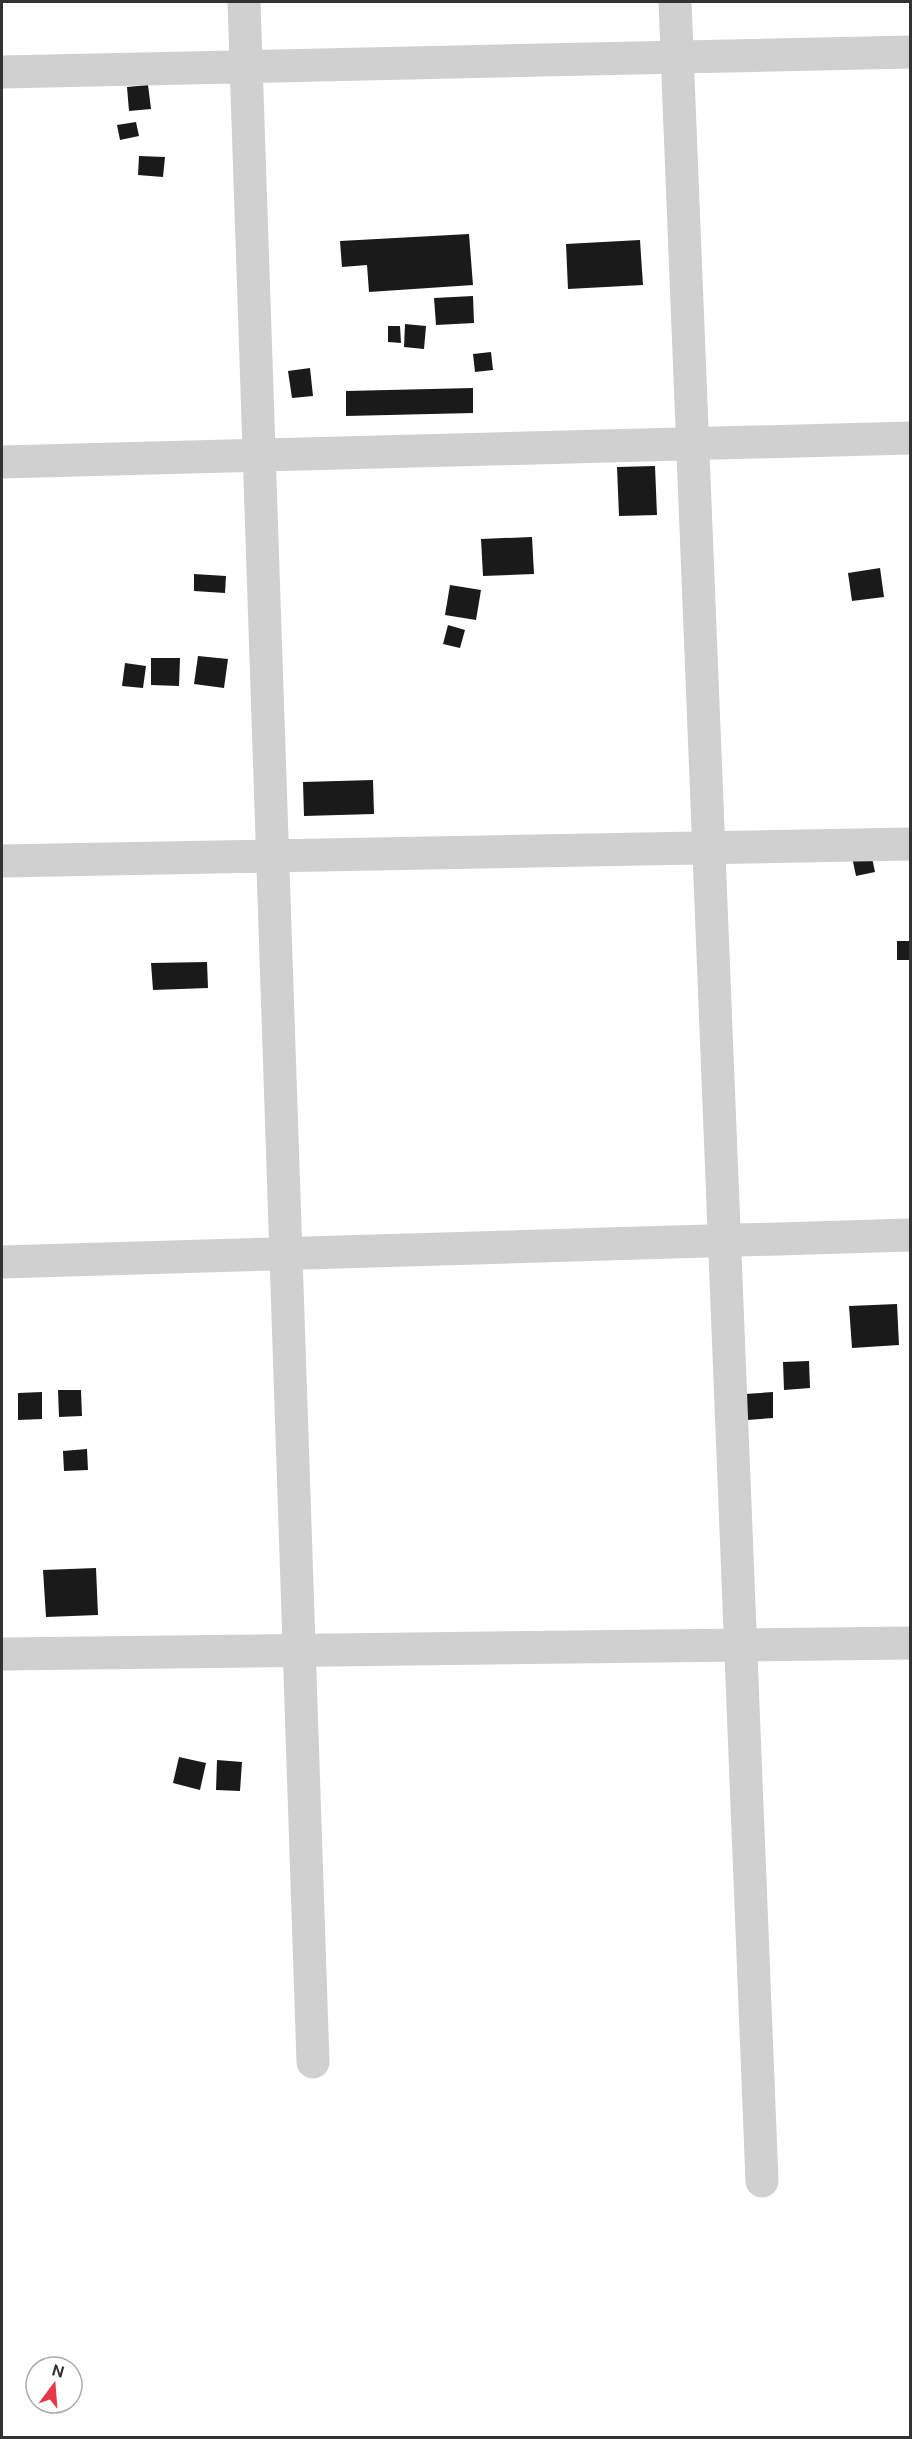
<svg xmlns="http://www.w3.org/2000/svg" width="912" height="2439" font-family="'DM Sans',sans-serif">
	<rect width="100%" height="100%" fill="#fff"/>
	<path fill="#1a1a1a" d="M148 85 151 109 129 111 127 87Z
		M136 122 139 136 120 140 117 125Z
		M139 156 165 157 163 177 138 175Z
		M469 234 473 285 369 292 367 265 342 267 340 241Z
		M640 240 643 285 568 289 566 244Z
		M473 296 474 323 436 325 434 298Z
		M405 324 426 326 424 349 404 347Z
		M388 326H400L401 343 388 342Z
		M491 352 493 370 475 372 473 354Z
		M310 368 313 396 292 398 288 371Z
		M473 388V413L346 416V391Z
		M655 466 657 515 619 516 617 467Z
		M532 537 534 574 483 576 481 539Z
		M880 568 884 597 852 601 848 573Z
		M194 574 226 576 225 593 194 591Z
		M450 585 481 590 476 620 445 615Z
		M448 625 465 630 460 648 443 644Z
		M198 656 228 659 224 688 194 684Z
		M151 658H180L179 686 151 685Z
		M125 663 146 666 143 688 122 686Z
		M373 780 374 814 304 816 303 782Z
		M870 848 875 872 856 876 851 852Z
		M897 941H910V960H897Z
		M207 962 208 988 153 990 151 963Z
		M897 1304 899 1345 852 1348 849 1306Z
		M809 1361 810 1388 784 1390 783 1362Z
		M58 1390H81L82 1416 59 1417Z
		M42 1392V1419L18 1420V1393Z
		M773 1392V1418L747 1420 745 1394Z
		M87 1449 88 1470 64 1471 63 1451Z
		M96 1568 98 1615 46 1617 43 1570Z
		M179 1757 206 1763 200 1790 173 1783Z
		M217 1760 242 1762 240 1791 216 1790Z"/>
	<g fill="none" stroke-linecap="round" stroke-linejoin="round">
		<path stroke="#d0d0d0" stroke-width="33" d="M244 2 313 2062
			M675 2 762 2181
			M2 72 910 52
			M2 462 910 438
			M2 861 910 844
			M2 1262 910 1235
			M2 1654 910 1643"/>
	</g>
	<rect width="912" height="2439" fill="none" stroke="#333333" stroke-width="6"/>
	<g transform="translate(54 2385) rotate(16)"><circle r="28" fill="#ffffff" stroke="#adadad" stroke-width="1.5"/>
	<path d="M0-4.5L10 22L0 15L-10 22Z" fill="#e63946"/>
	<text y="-9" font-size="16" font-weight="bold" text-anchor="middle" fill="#333333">N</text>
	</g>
</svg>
